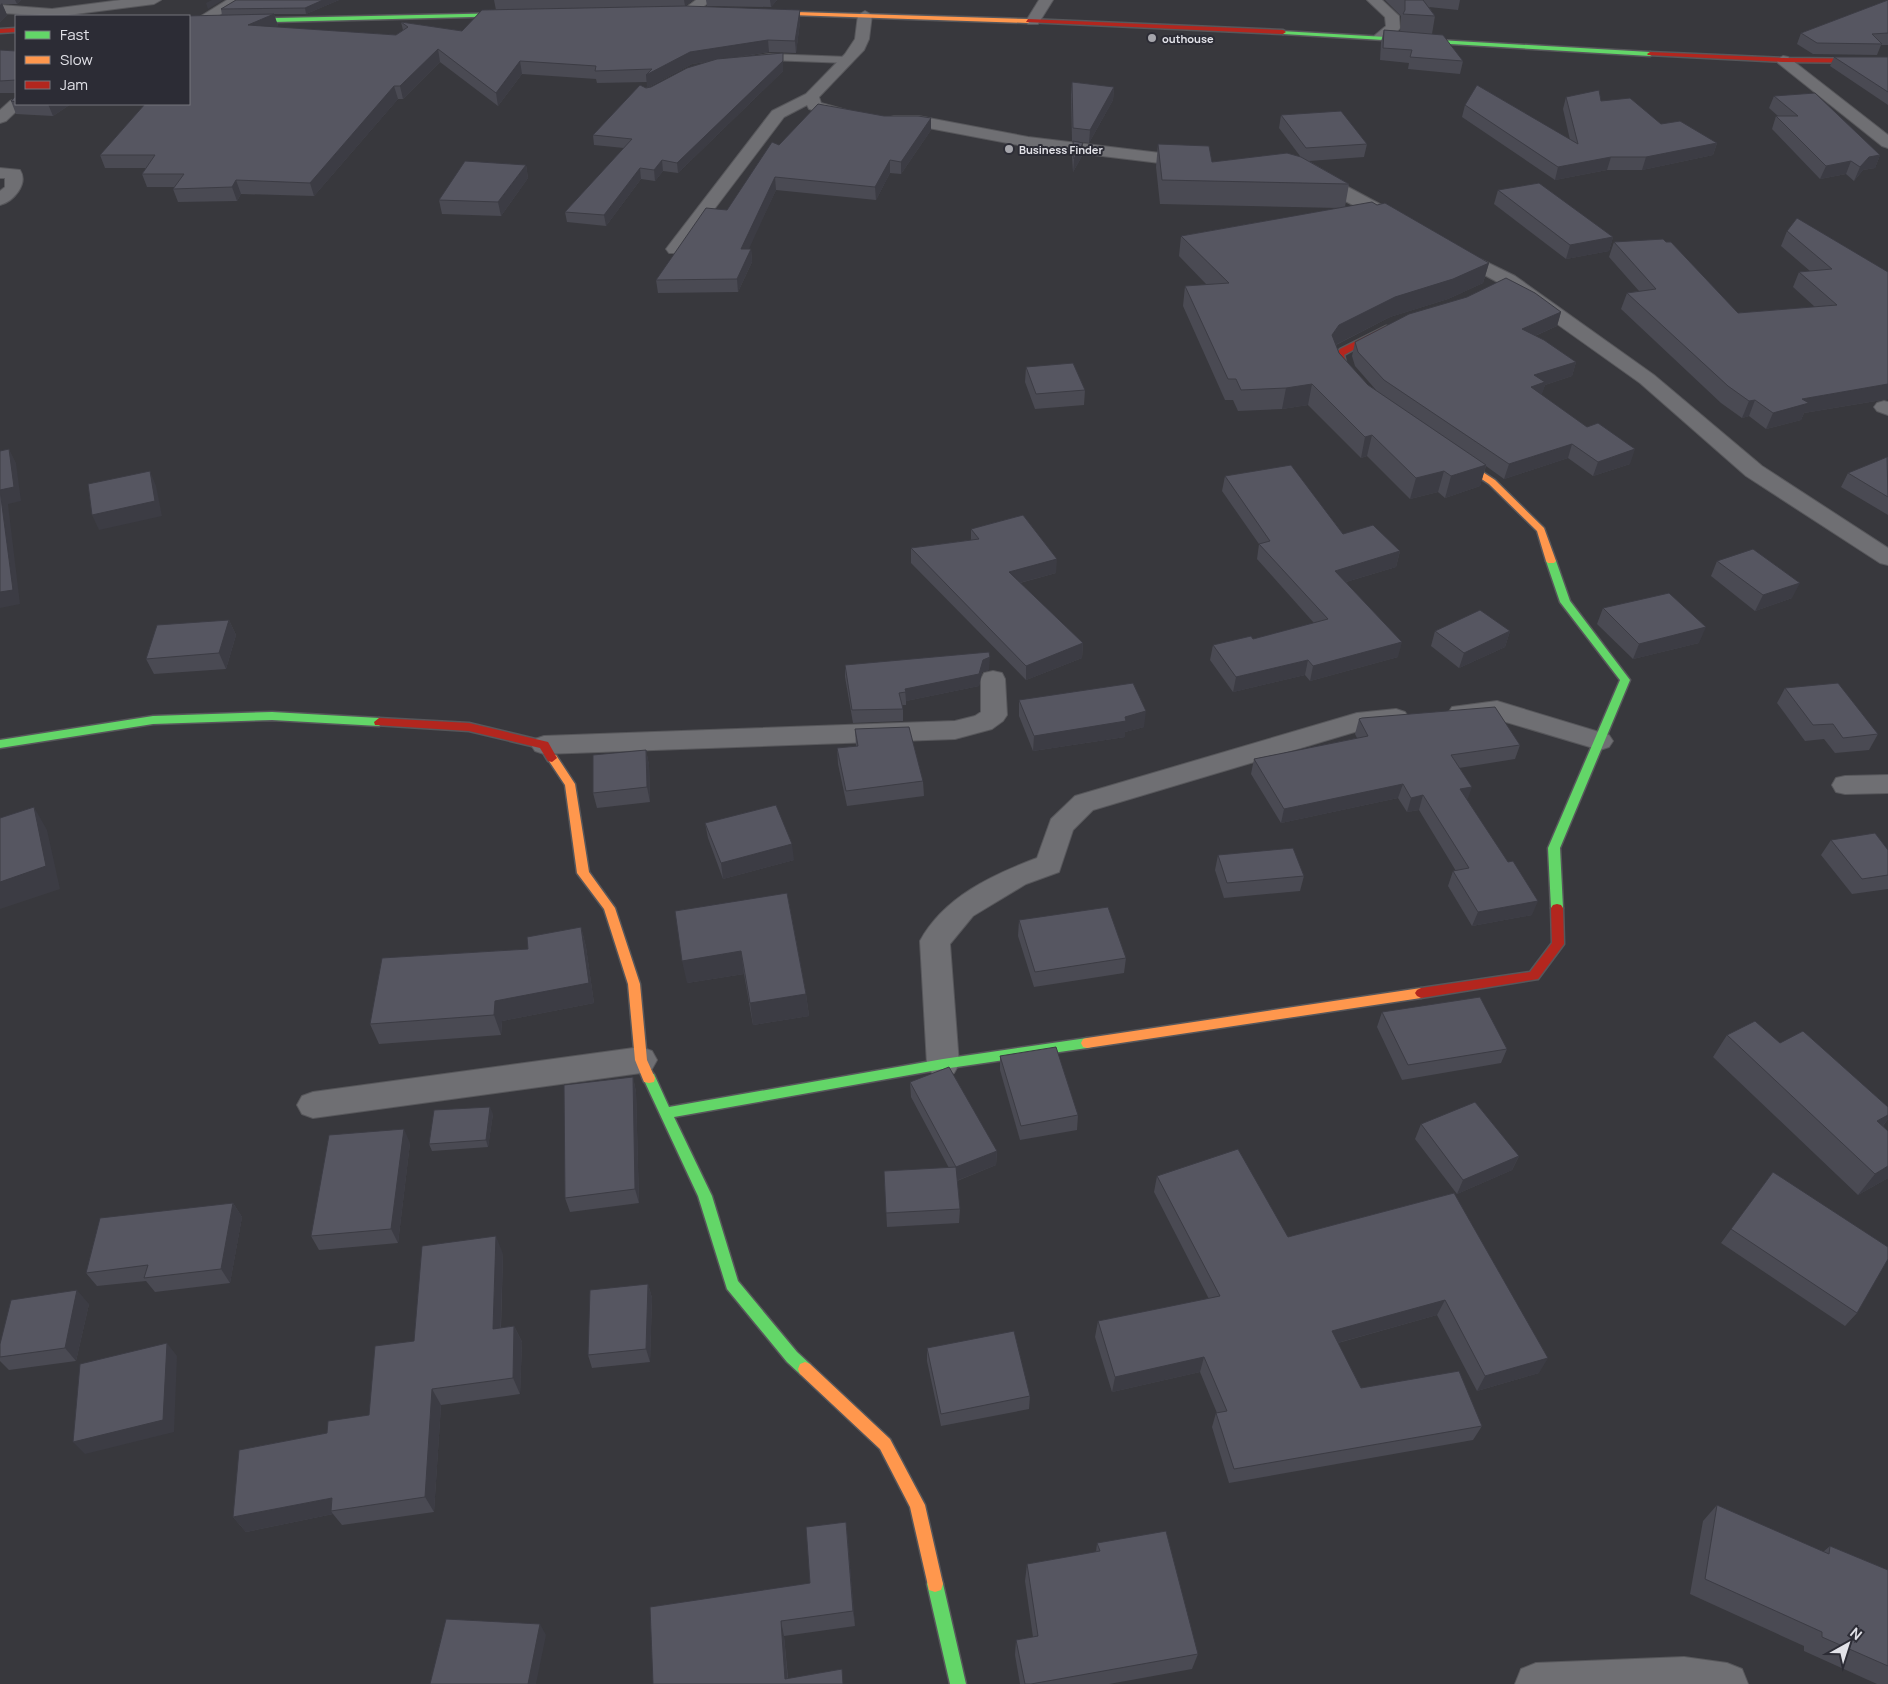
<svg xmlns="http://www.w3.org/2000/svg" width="1888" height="1684" font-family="Manrope,sans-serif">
	<rect width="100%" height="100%" fill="#38383d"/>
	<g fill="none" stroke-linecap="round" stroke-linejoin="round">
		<g stroke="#57575b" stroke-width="2">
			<path id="lane" d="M769 54 848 57 853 60 848 63 769 60 756 62 751 59 752 57Z"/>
		</g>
		<g stroke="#57575b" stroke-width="2">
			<path id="street" d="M121 0H161L154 4 60 16 0 13V5L52 9Z
				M227 0H244L205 24 200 25 193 21Z
				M696 0H712L692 15H682L680 12Z
				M1039 0H1053L1038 24H1028L1026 21Z
				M1367 0H1382L1399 16 1400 28C1395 35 1385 41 1376 39L1374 36 1386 26 1385 17Z
				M865 11 872 15 869 39 864 50 819 97 821 103 857 113 859 116 857 119 851 121 809 109 807 105 784 117 681 253H669L666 249 669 245 772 111 806 94 845 54 855 39 858 15Z
				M1783 56 1788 57 1888 135V148L1882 146 1778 63 1776 60Z
				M16 99V104H24L6 121 0 123V110L10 101Z
				M894 116H918L1028 137 1193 157 1199 158 1201 162 1199 166 1193 167 1028 147 918 126 888 124 886 121 888 118Z
				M0 168 20 170C29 184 13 202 0 205V191L5 187V178H0Z
				M1314 173 1333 179 1404 217 1407 221 1404 225H1392L1308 182 1306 178 1308 174Z
				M1454 246 1515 276 1654 375 1762 466 1888 548V565L1880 563 1746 476 1640 383 1501 284 1448 255 1445 251 1448 247Z
				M1884 401 1888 402V415L1877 411 1874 407 1877 403Z
				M993 671 1002 673 1005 679 1007 715 1003 721 992 729 955 739 544 754 535 751 531 745 535 739 544 736 955 721 975 716 981 712V679L984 673Z
				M1497 701 1609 735 1613 741 1609 747 1600 750 1496 719 1461 722 1452 719 1448 713 1452 707Z
				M1396 709 1405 712 1409 718 1405 724 1358 731 1093 810 1073 830 1059 872 1026 884 973 916 950 944 959 1064 954 1073 943 1077 932 1073 927 1064 920 941C944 897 992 875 1037 858L1051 819 1075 796 1357 713Z
				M1888 775V793L1845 794 1836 792 1832 785 1836 778 1845 776Z
				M641 1047 652 1051 657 1060 652 1069 641 1073 313 1118 302 1114 297 1105 302 1096 313 1092Z
				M1684 1657 1727 1663 1742 1669 1748 1684H1515L1521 1669 1536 1663Z"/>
		</g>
		<g stroke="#57575b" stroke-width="3">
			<path id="fast" d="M513 13 515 16 189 24V20Z
				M1281 31 1650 52 1653 54 1650 56 1283 34 1280 32Z
				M1551 558 1556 561 1570 601 1630 680 1560 848 1563 908 1561 911H1553L1551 908 1548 848 1620 680 1560 602 1546 561Z
				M272 712 379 718 384 722 379 726 272 720 153 724 0 748V740L153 716Z
				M1087 1038 1091 1039 1093 1043 1091 1047 1087 1048 943 1069 674 1117 712 1196 738 1281 797 1352 810 1364 812 1369 810 1374 805 1376 800 1374 787 1362 727 1289 698 1196 643 1078 644 1074 649 1073 654 1074 669 1107 943 1059Z
				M935 1576 941 1578 943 1584 966 1684H950L927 1584 929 1578Z"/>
		</g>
		<g stroke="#57575b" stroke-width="3">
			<path id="slow" d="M763 11 1028 19 1031 21 1028 23 761 14Z
				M1452 452 1495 480 1544 528 1556 561 1554 563H1548L1546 561 1537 531 1489 484 1449 457 1448 455Z
				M552 754 556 755 575 784 589 872 615 908 640 984 647 1060 655 1078 654 1082 649 1083 644 1082 635 1060 628 984 604 909 577 873 565 785 547 758Z
				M1421 988 1425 990 1427 993 1425 996 1421 998 1087 1048 1083 1047 1081 1043 1083 1039 1087 1038Z
				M805 1362 810 1364 890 1439 925 1505 943 1584 941 1590 935 1592 929 1590 910 1507 880 1449 800 1374 798 1369 800 1364Z"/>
		</g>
		<g stroke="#57575b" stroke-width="3">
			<path id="jam" d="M1028 19 1283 30 1286 32 1283 34 1026 22Z
				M16 28V32L0 33V29Z
				M1650 52 1783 58 1888 59V63L1783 62 1648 55 1647 54Z
				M1386 326 1393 328 1344 355 1347 367 1362 384 1355 386 1339 368 1336 355 1340 349Z
				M379 718 469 723 548 742 557 758 552 762 548 761 540 748 469 731 375 725 374 722Z
				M1557 904 1561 905 1563 908 1564 944 1538 979 1421 998 1417 996 1415 993 1417 990 1421 988 1530 972 1552 943 1551 908 1553 905Z"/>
		</g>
		<use href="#lane" fill="#6f6f73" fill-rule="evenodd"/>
		<use href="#street" fill="#6f6f73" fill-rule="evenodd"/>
		<use href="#fast" fill="#63d668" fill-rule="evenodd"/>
		<use href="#slow" fill="#ff974d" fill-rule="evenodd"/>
		<use href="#jam" fill="#b3261e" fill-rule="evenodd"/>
	</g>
	<path fill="#4a4a53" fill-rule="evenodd" d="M0 0H21L17 4H2L7 15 0 22Z
		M236 0H339L306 14H274L278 26 276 27 396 35 403 30 401 22 462 31 496 10 494 0H693L685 6 800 22 796 53 769 52 740 57 783 53V71L678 173 663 171 655 181 641 179 606 226 567 222 565 212 624 148 594 145 593 135 646 88 647 87V82L597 83 596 79 522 74 498 106 440 62 403 99H398L314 196 241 194 237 201 178 202 173 189 175 187H147L142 174 146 168H105L100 155 189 104 222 15 221 9ZM706 62 651 87H649L692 64Z
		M706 0H777L771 7 707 6Z
		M1385 0H1460L1458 10 1429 7 1435 16 1432 34 1463 61 1460 74 1408 69 1409 63 1380 60 1381 42 1384 30 1400 31 1401 22V16Z
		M1888 0V45H1881L1877 55 1813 54 1797 44 1801 33Z
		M0 50 16 51V93H0Z
		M1834 57H1888V105L1830 66Z
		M1072 82 1114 87 1113 100 1089 143 1072 141 1071 95Z
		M16 96V104H71L53 116 16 114 11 101Z
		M1774 96 1880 155 1875 168 1863 170 1854 181 1846 174 1820 179 1772 129 1776 116H1778L1769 108Z
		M1566 97 1601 101 1661 124 1717 143 1713 155 1642 170H1607L1555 180 1462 117 1465 105 1570 140 1563 109Z
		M1281 115 1367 144 1364 157 1309 161 1349 184 1345 207 1489 263 1483 283 1448 299 1390 317 1336 345 1339 353 1368 385 1376 390 1355 366 1352 356 1355 342 1561 312 1557 326 1535 336 1576 362 1572 376 1545 385 1541 395 1630 464 1593 476 1568 458 1504 479 1486 466 1480 486 1445 498 1438 492 1410 499 1367 456 1361 458 1308 405 1282 409 1238 411 1233 400H1225L1183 306 1185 286 1207 285 1179 256 1181 236 1339 208 1160 204 1156 167 1158 144 1212 162 1300 156 1279 128Z
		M884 116 931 118V130L901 174 890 173 876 200 776 190 748 249H751L752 262 738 292 658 293 656 280 727 210 779 145Z
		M1073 141 1082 156 1073 172 1072 155Z
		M526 165 528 178 501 216 442 214 439 200Z
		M1498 190 1613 237 1609 251 1566 259 1494 204Z
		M1787 231 1888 272V399L1804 413 1801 420 1766 429 1749 416 1742 418 1721 403 1621 309 1627 293 1639 291 1609 257 1614 242 1738 313 1815 307 1793 287 1799 272 1810 271 1781 246Z
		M1026 367 1085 390 1084 405 1035 409 1025 382Z
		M1888 457V515L1841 487 1848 473Z
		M1225 476 1343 534 1400 551 1396 567 1346 582 1398 657 1310 681 1305 675 1233 692 1210 660 1213 645 1253 639 1314 623 1257 559 1259 544 1222 491Z
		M971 529 1056 573 1020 583 1083 643 1082 658 1026 680 911 563V548L971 540Z
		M1717 561 1792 598 1755 611 1711 576Z
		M1603 608 1699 643 1633 659 1597 624Z
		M229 620 236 635 226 669 154 674 146 659Z
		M1435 631H1510L1505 647 1459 668 1431 646Z
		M845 665 989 670 982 672 979 686 906 701V705H902L903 709V721L853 723 845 677Z
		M1785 688 1878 734 1869 750 1835 753 1824 739 1805 741 1777 703Z
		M1019 700 1144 727 1125 732V737L1033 751 1019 716Z
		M1359 719 1520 745 1515 759 1459 768 1467 800 1532 915 1472 926 1448 886 1453 871H1456L1419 810 1407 812 1398 798 1281 823 1251 774 1254 759 1357 738 1355 734Z
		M855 729 923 781 924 796 847 806 838 764 837 748 856 746Z
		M646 750 649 765 650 802 597 808 593 793Z
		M705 823 794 860 723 879 708 838Z
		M1831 840 1888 850V889L1852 894 1821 855Z
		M1218 855 1304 876 1300 891 1224 898 1215 870Z
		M787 893 806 994 809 1016 753 1025 744 974 687 983Z
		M1019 920 1126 958 1124 973 1034 987 1018 936Z
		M581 927 586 947 594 1003 502 1021 501 1035 379 1044 370 1024 528 949Z
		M1382 1012 1507 1049 1501 1063 1402 1080 1377 1027Z
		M1727 1035 1780 1043 1888 1119 1883 1126 1888 1131V1178L1858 1195 1713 1057Z
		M1000 1056 1078 1115 1077 1130 1020 1140 1000 1070Z
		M633 1077 636 1092 639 1203 570 1212 565 1198Z
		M910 1082 997 1151 996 1165 957 1181 960 1209 959 1223 887 1227 884 1171 949 1168 911 1097Z
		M493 1114 488 1147 432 1151 429 1144Z
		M1421 1124 1519 1156 1512 1170 1457 1194 1415 1139Z
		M410 1143 398 1243 319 1250 311 1236Z
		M1773 1172 1857 1313 1845 1326 1721 1243Z
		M1157 1176 1288 1237 1454 1193 1539 1373 1477 1391 1437 1315 1338 1343 1361 1388 1482 1426 1473 1440 1229 1483 1212 1427 1216 1413H1217L1200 1372 1112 1392 1095 1337 1098 1321 1209 1299 1154 1192Z
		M233 1203 242 1217 230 1283 155 1292 146 1281 97 1286 86 1273Z
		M503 1254 501 1328 514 1326 522 1342 520 1394 441 1405 434 1512 342 1525 333 1514 246 1532 233 1517 327 1433 369 1415 414 1341Z
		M648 1284 652 1298 650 1362 592 1368 588 1355Z
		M89 1304 76 1361 9 1370 0 1361V1357Z
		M927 1348 1030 1396 1029 1409 941 1426 927 1361Z
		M1717 1505 1823 1552 1830 1546 1888 1570V1684H1877L1804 1651V1646L1690 1594 1703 1521Z
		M846 1522 855 1626 784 1636 788 1678 844 1684H653L810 1583Z
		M1097 1543 1198 1654 1192 1669 1109 1684H1020L1015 1655 1016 1640 1033 1637 1025 1581 1027 1564 1096 1552Z"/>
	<path fill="#3c3c44" d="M15 0H21L17 4Z
		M212 0H223L208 9 206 3Z
		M323 0H339L306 14 305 8Z
		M684 0H693L685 6Z
		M770 0H777L771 7Z
		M2 3 7 15 0 22V5Z
		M800 10V22L796 53 795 41Z
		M274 14 278 26 252 37 248 25Z
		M768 40 769 52 692 64 647 88 646 75 690 52Z
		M438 49 440 62 403 99 400 86Z
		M783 53V71L678 173 677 163Z
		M520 61 522 74 498 106 496 93Z
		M394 86 398 99 314 196 310 183Z
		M1114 87 1113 100 1089 143 1090 130Z
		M48 104H71L53 116Z
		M931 118V130L901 174V162Z
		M1083 143 1082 156 1073 172 1074 159Z
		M1717 143 1713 155 1642 170 1646 157Z
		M1880 155 1875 168 1863 170 1854 181 1860 167 1869 157Z
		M1611 157 1607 170 1555 180 1558 167Z
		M662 160 663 171 655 181 654 170Z
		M890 160V173L876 200 875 187Z
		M1851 161 1846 174 1820 179 1826 166Z
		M526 165 528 178 501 216 498 202Z
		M640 168 641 179 606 226 604 215Z
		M775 177 776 190 743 262 741 249Z
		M236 180 241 194 237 201 232 187Z
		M1613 237 1609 251 1566 259 1570 245Z
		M751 249 752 262 738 292 737 279Z
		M1489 263 1483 283 1448 299 1390 317 1335 345 1332 335 1339 325 1395 297Z
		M1561 312 1557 326 1518 343 1522 329Z
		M1576 362 1572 376 1545 385 1541 397 1526 402 1534 375Z
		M1312 384 1308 405 1282 409 1286 388Z
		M1888 384V399L1804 413 1801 420 1766 429 1773 413 1802 399Z
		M1755 400 1749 416 1742 418 1749 401Z
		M1372 435 1367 456 1361 458 1365 437Z
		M1572 444 1568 458 1504 479 1509 464Z
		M9 449 16 463 21 501 8 504 20 604 0 608V490Z
		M1635 449 1630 464 1593 476 1598 462Z
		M1486 465 1480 486 1445 498 1451 476Z
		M150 471 156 486 162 516 99 530 92 515Z
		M1444 471 1438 492 1410 499 1416 478Z
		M1400 551 1396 567 1332 586 1335 571Z
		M1057 559 1056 573 1008 586 1009 572Z
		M1800 583 1792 598 1755 611 1763 595Z
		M229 620 236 635 226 669 219 653Z
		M1706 627 1699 643 1633 659 1639 644Z
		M1510 631 1505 647 1459 668 1464 653Z
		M1402 642 1398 657 1310 681 1313 666Z
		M1083 643 1082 658 1026 680V666Z
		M990 657 989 670 982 672 979 686 906 701 905 689Z
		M1308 660 1305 675 1233 692 1236 677Z
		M1146 711 1144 727 1125 732V737L1033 751 1034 736 1125 717Z
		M646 750 649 765 650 802 647 787Z
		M1403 784 1398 798 1281 823 1284 809Z
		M1472 787 1467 801 1460 789Z
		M1423 795 1419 810 1407 812 1411 798Z
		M34 807 47 830 60 889 0 909V882Z
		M792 844 794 860 723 879 721 863Z
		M1538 901 1532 915 1472 926 1478 912Z
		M581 927 586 947 594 1003 502 1021 501 1035 494 1015 495 1001Z
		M741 951 744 974 687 983 682 961Z
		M806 994 809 1016 753 1025 750 1003Z
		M633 1077 636 1092 639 1203 635 1189Z
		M490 1107 493 1114 488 1147 486 1140Z
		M1888 1115V1119L1877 1133V1121Z
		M404 1129 410 1143 398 1243 391 1229Z
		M997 1151 996 1165 956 1181V1167Z
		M1519 1156 1512 1170 1457 1194 1463 1180Z
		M1888 1166V1178L1858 1195 1875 1174Z
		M233 1203 242 1217 230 1283 221 1269Z
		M496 1236 503 1254 500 1345 493 1329Z
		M648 1284 652 1298 650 1362 646 1349Z
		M77 1290 89 1304 76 1361 65 1348Z
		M1445 1300 1437 1315 1326 1346 1332 1331Z
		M514 1326 522 1342 520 1394 513 1378Z
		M167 1343 177 1356 174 1432 85 1454 73 1442Z
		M1204 1357 1200 1372 1112 1392 1115 1377Z
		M1548 1358 1539 1373 1477 1391 1485 1376Z
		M432 1389 441 1405 434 1512 425 1497Z
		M332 1498 331 1511 333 1514 246 1532 233 1517Z
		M846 1522 848 1538 855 1626 853 1611Z
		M781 1621 784 1636 788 1684 785 1679Z
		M540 1624 546 1635 536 1684H528Z"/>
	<path fill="#565661" stroke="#3c3c44" d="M236 0H323L305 8 221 9Z
		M1405 0H1423L1435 16 1403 14 1405 10Z
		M1888 0V33L1872 34 1882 44 1817 43 1801 33Z
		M686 6 800 10 795 41 768 40 690 52 646 75 652 69 595 71 596 66 520 61 496 93 438 49 400 86H394L310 183 236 180 232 187 173 189 184 174H142L155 155H100L145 104H189V16H185L274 14 248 25 396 35 408 27 401 22 462 31 482 10Z
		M1384 30 1443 35 1463 61 1410 57 1412 50 1383 48Z
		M0 50 16 51V80L0 81Z
		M783 53V61L677 163 662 160 654 170 640 168 604 215 565 212 632 139 593 135 640 85 646 88 651 87 687 68 717 59Z
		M1834 57H1888V92Z
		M1072 82 1114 87 1090 130 1073 128Z
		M1477 85 1578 144 1566 97 1599 90 1601 101 1630 98 1661 124 1680 121 1717 143 1646 157H1611L1558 167 1465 105Z
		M1815 93 1880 155 1869 157 1860 167 1851 161 1826 166 1776 116H1798L1774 96Z
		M16 96V102L11 101Z
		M818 104 884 116H918L931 118 901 162 890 160 875 187 775 177 741 249H751L737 279 656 280 706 208 727 210 772 142 779 145Z
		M1341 111 1367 144 1306 148 1281 115Z
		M1073 141 1083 143 1074 159Z
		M1158 144 1209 146 1212 162 1287 153 1301 157 1349 184 1162 180Z
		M465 161 526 165 498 202 439 200Z
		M1539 183 1613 237 1570 245 1498 190Z
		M1372 202 1377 205 1385 203 1489 263 1453 279 1395 297 1339 325 1332 335 1339 353 1368 385 1486 465 1451 476 1444 471 1416 478 1372 435 1365 437 1312 384 1286 388 1241 390 1236 379H1228L1185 286 1229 283 1181 236Z
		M1797 218 1888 272V384L1802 399 1809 403 1773 413 1755 400 1749 401 1728 386 1627 293 1656 289 1614 242 1663 239 1666 242H1671L1738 313 1837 305 1799 272 1832 269 1787 231Z
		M1506 278 1535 293 1561 312 1522 329 1544 340 1576 362 1534 375 1545 382 1531 387 1587 427 1598 423 1635 449 1598 462 1572 444 1509 464 1384 380 1358 352 1355 342 1409 314 1467 297Z
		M1073 363 1085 390 1036 394 1026 367Z
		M9 449 14 487 0 490 13 590 0 592V451Z
		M1887 457 1888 497 1848 473Z
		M1291 465 1343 534 1373 525 1400 551 1335 571 1402 642 1313 666 1308 660 1236 677 1213 645 1251 636 1253 639 1328 619 1259 544 1270 541 1225 476Z
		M150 471 155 501 92 515 88 484Z
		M1023 515 1057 559 1009 572 1083 643 1026 666 911 548 979 539 971 529Z
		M1753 549 1800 583 1763 595 1717 561Z
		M1669 593 1706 627 1639 644 1603 608Z
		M1480 610 1510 631 1464 653 1435 631Z
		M229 620 219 653 146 659 157 625Z
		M989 652 990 657 983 660 979 674 905 689 906 692 899 693 903 709 852 710 845 665Z
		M1133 683 1146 711 1125 717 1126 721 1034 736 1019 700Z
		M1838 683 1878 734 1843 738 1833 724 1813 725 1785 688Z
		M1495 707 1520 745 1451 755 1472 787 1460 789 1508 862 1513 861 1538 901 1478 912 1453 871 1469 868 1423 795 1411 798 1403 784 1284 809 1254 759 1368 736 1359 719 1362 718Z
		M909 727 923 781 846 791 837 748 858 746 855 729Z
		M646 750 647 787 593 793V755Z
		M776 805 792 844 721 863 705 823Z
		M34 807 46 866 0 882V818Z
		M1875 833 1888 850V875L1862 879 1831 840Z
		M1293 848 1304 876 1227 883 1218 855Z
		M787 893 806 994 750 1003 741 951 682 961 675 911Z
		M1108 907 1126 958 1035 972 1019 920Z
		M581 927 589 983 495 1001 494 1015 370 1024 382 958 528 949 527 937Z
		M1480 997 1507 1049 1408 1065 1382 1012Z
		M1755 1021 1780 1043 1803 1031 1888 1107V1115L1877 1121 1888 1131V1166L1875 1174 1727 1035Z
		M1056 1047 1078 1115 1021 1126 1000 1056Z
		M949 1067 997 1151 956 1167 910 1082Z
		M633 1077 635 1189 565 1198 564 1085Z
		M1475 1102 1519 1156 1463 1180 1421 1124Z
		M490 1107 486 1140 429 1144 434 1110Z
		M404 1129 391 1229 311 1236 329 1135Z
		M1238 1149 1288 1237 1454 1193 1548 1358 1485 1376 1445 1300 1332 1331 1361 1388 1459 1371 1482 1426 1234 1469 1216 1413 1227 1411 1204 1357 1115 1377 1098 1321 1220 1296 1157 1176Z
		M956 1167 960 1209 886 1213 884 1171Z
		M1773 1172 1888 1247V1259L1857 1313 1731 1229Z
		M233 1203 221 1269 144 1278 148 1265 86 1273 100 1218Z
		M496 1236 493 1329 514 1326 513 1378 432 1389 425 1497 331 1511 332 1498 233 1517 239 1450 327 1433 328 1421 369 1415 375 1346 414 1341 422 1246Z
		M648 1284 646 1349 588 1355 590 1290Z
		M77 1290 65 1348 0 1357V1344L11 1300Z
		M1014 1331 1030 1396 941 1414 927 1348Z
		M167 1343 163 1420 73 1442 80 1364Z
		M1717 1505 1829 1554 1830 1546 1888 1570V1666L1822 1637V1632L1705 1579Z
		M846 1522 853 1611 781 1621 785 1679 842 1669 843 1684H653L650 1607 810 1583 806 1527Z
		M1166 1531 1198 1654 1031 1684H1025L1016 1640 1038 1636 1027 1564 1100 1551 1097 1543Z
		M446 1619 540 1624 528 1684H430Z"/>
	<g fill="#a6a6ac" stroke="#2c2c35" stroke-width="2">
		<circle cx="1152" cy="38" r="5"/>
		<circle cx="1009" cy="149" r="5"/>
	</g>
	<g text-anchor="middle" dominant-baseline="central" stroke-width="4" stroke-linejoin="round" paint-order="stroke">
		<g font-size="11" font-weight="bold" fill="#e2e2e8" stroke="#2c2c35" text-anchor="start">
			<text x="1162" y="38">outhouse</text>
			<text x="1019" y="149">Business Finder</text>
		</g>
	</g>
	<rect x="15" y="15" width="175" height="90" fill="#2c2c35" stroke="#75757d"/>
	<rect x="25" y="31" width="25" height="8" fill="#63d668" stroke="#75757d"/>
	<text x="60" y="40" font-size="15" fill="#e2e2e8">Fast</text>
	<rect x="25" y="56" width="25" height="8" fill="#ff974d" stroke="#75757d"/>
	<text x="60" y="65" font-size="15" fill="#e2e2e8">Slow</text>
	<rect x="25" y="81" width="25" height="8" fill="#b3261e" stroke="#75757d"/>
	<text x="60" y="90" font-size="15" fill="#e2e2e8">Jam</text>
	<g transform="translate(1848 1644) rotate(39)" stroke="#2c2c35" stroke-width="4" paint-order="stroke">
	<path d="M0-4L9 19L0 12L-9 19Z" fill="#e2e2e8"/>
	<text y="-8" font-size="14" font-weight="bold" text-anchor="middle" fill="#e2e2e8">N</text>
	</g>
</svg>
